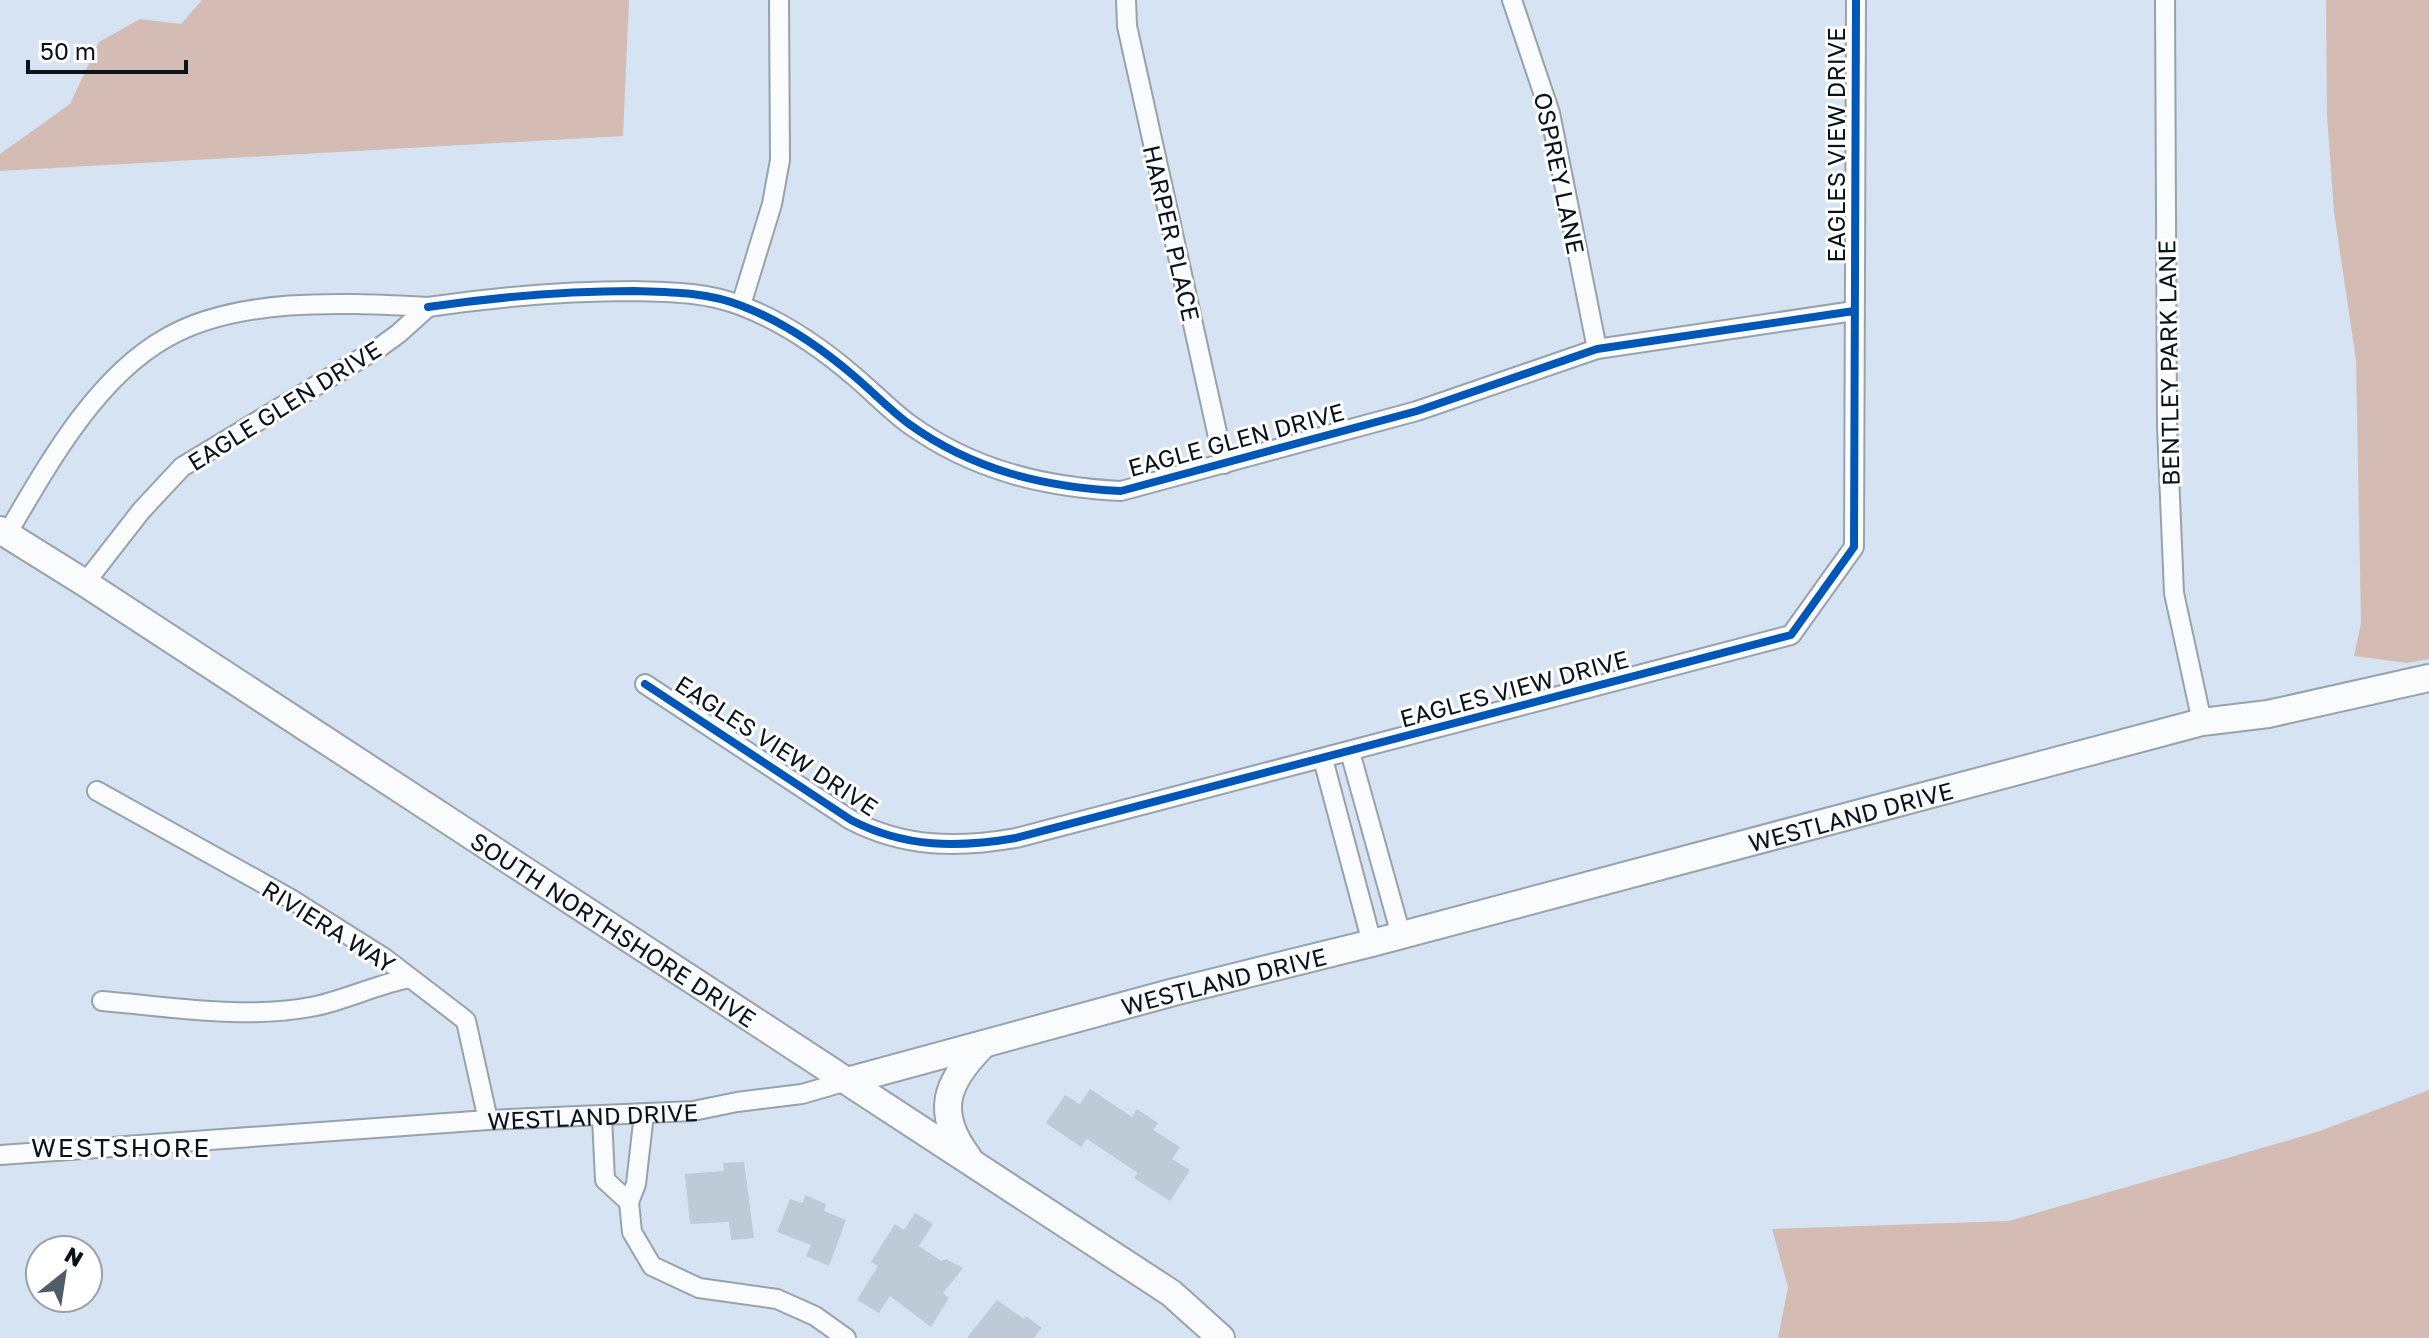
<svg xmlns="http://www.w3.org/2000/svg" width="2429" height="1338" font-family="'Golos Text',sans-serif">
	<rect width="100%" height="100%" fill="#d5e3f2"/>
	<path fill="#d4bcb5" d="M202 0H629L623 136 0 171V154L70 104 99 42 140 19 181 24Z
		M2326 0H2429V659L2407 663 2354 656 2361 623 2356 360 2334 212 2327 116Z
		M2429 1090V1338H1778L1788 1287 1772 1229 2009 1221 2317 1132Z"/>
	<path fill="#becad5" d="M1090 1089 1132 1117 1137 1109 1150 1118 1158 1123 1153 1130 1180 1147 1172 1159 1190 1170 1170 1201 1134 1178 1138 1173 1087 1139 1081 1147 1046 1123 1065 1095 1080 1104Z
		M744 1162 754 1238 731 1240 729 1222 690 1224 685 1174 724 1171 723 1163Z
		M805 1195 826 1204 824 1211 846 1220 829 1266 806 1256 811 1245 777 1232 790 1199 803 1203Z
		M915 1213 933 1224 919 1246 941 1261 946 1259 963 1268 943 1293 949 1298 931 1327 890 1296 879 1313 857 1300 878 1266 871 1262 895 1224 904 1230Z
		M997 1300 1024 1319 1026 1316 1042 1328 1034 1338H967Z"/>
	<g fill="none" stroke-linecap="round" stroke-linejoin="round">
		<g stroke="#97a2ad" stroke-width="22">
			<g id="minor">
				<path d="M1126 0 1127 26 1224 464"/>
				<path d="M1512 0 1550 113 1597 349"/>
				<path d="M2165 0 2167 426 2174 593 2202 722"/>
				<path d="M741 305 772 204 780 160 779 0"/>
				<path d="M428 307C497 297 564 291 634 291 671 292 707 292 742 306 784 322 820 347 854 376 873 392 890 410 909 424 973 470 1043 487 1121 491L1417 411 1597 349 1854 311"/>
				<path d="M7 534C47 466 95 378 166 338 239 296 347 303 428 307L398 334 380 347 182 467 141 511 85 583"/>
				<path d="M645 684 851 820C905 848 958 848 1016 838L1791 635 1854 547 1856 0"/>
				<path d="M1350 752 1401 935"/>
				<path d="M1323 759 1372 943"/>
				<path d="M97 791 291 899 383 957 460 1016 466 1021 488 1120"/>
				<path d="M102 1001C173 1007 246 1020 316 1006 348 999 378 984 410 978"/>
				<path d="M644 1114 636 1184 629 1202 632 1232 652 1266 699 1288 777 1299 815 1316 846 1338"/>
				<path d="M602 1117 605 1180 629 1202"/>
				<path id="s1" d="M0 1155 488 1120 693 1111 737 1102 802 1094 847 1081"/>
			</g>
		</g>
		<g stroke="#97a2ad" stroke-width="30">
			<g id="secondary">
				<path id="s2" d="M0 530 85 583 1171 1293 1221 1338"/>
				<path id="s3" d="M847 1081 1174 992 1372 943 2202 722 2268 714 2429 678"/>
				<path d="M968 1157C934 1112 946 1082 983 1045"/>
			</g>
		</g>
		<use href="#minor" stroke="#f9fbfd" stroke-width="18"/>
		<use href="#secondary" stroke="#f9fbfd" stroke-width="26"/>
		<g stroke="#fff" stroke-width="13">
			<path id="cycleway" d="M428 307C497 297 564 291 634 291 671 292 707 292 742 306 784 322 820 347 854 376 873 392 890 410 909 424 973 470 1043 487 1121 491L1417 411 1597 349 1854 311
				M645 684 851 820C905 848 958 848 1016 838L1791 635 1854 547 1856 0"/>
		</g>
		<use href="#cycleway" stroke="#0057b8" stroke-width="8"/>
	</g>
	<g text-anchor="middle" dominant-baseline="central" stroke-width="6" stroke-linejoin="round" paint-order="stroke">
		<g font-size="24" fill="#09131c" stroke="#fff">
			<text transform="translate(1835 145) rotate(-90)">EAGLES VIEW DRIVE</text>
			<text transform="translate(1560 173) rotate(78)">OSPREY LANE</text>
			<text transform="translate(1172 233) rotate(77)">HARPER PLACE</text>
			<text transform="translate(2168 363) rotate(-91)">BENTLEY PARK LANE</text>
			<text transform="translate(284 405) rotate(-32)">EAGLE GLEN DRIVE</text>
			<text transform="translate(1236 439) rotate(-15)">EAGLE GLEN DRIVE</text>
			<text transform="translate(1514 688) rotate(-15)">EAGLES VIEW DRIVE</text>
			<text transform="translate(777 745) rotate(33)">EAGLES VIEW DRIVE</text>
			<text stroke="none"><textPath href="#s3" startOffset="1038">WESTLAND DRIVE</textPath></text>
			<text transform="translate(329 926) rotate(32)">RIVIERA WAY</text>
			<text stroke="none"><textPath href="#s2" startOffset="732">SOUTH NORTHSHORE DRIVE</textPath></text>
			<text stroke="none"><textPath href="#s3" startOffset="390">WESTLAND DRIVE</textPath></text>
			<text stroke="none"><textPath href="#s1" startOffset="594">WESTLAND DRIVE</textPath></text>
		</g>
		<g font-size="26" letter-spacing="2" fill="#09131c" stroke="#fff">
			<text x="121" y="1147">WESTSHORE</text>
		</g>
	</g>
	<g transform="translate(64 1274) rotate(30)"><circle r="38" fill="#ffffff" stroke="#9da1a4" stroke-width="2"/>
	<path d="M0-6L14 30L0 20L-14 30Z" fill="#505c67"/>
	<text y="-12" font-size="22" font-weight="bold" text-anchor="middle" fill="#09131c">N</text>
	</g>
	<path d="M28 60v12h158v-12" fill="none" stroke="#09131c" stroke-width="4"/>
	<text x="40" y="60" font-size="24" fill="#09131c" stroke="#ffffff" stroke-width="6" paint-order="stroke">50 m</text>
</svg>
